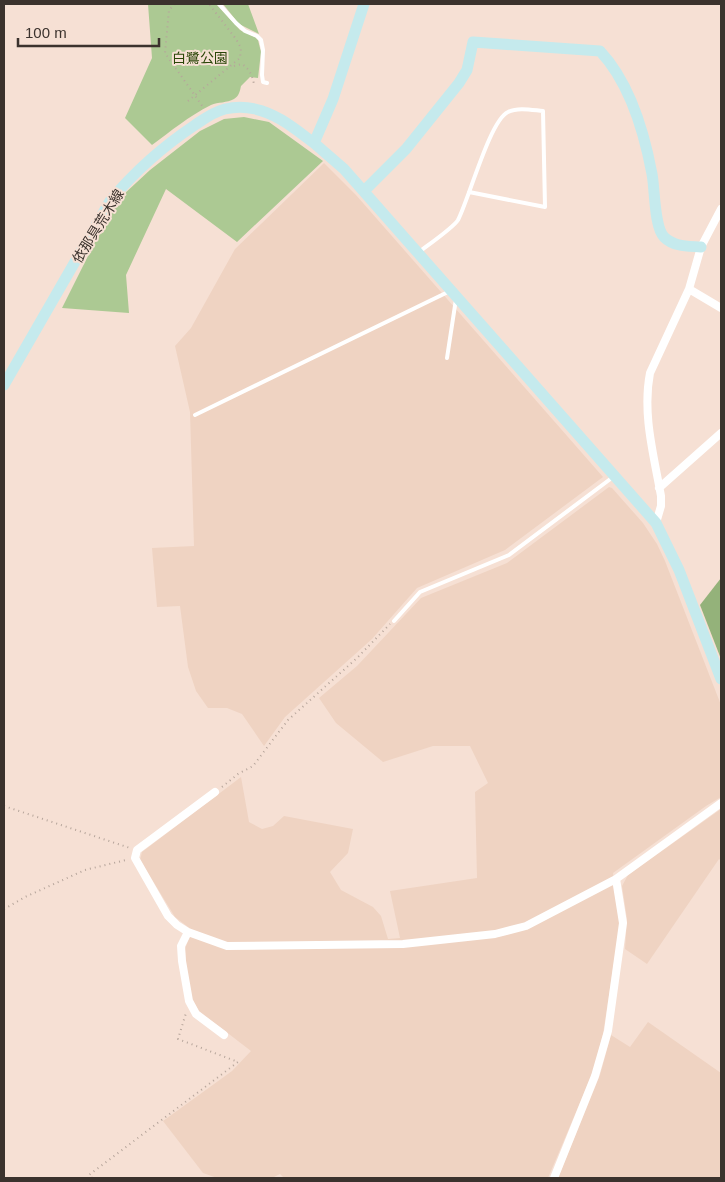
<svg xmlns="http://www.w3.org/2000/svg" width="725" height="1182" font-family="Arial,'Noto Sans JP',sans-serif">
	<rect width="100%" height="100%" fill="#f6e0d4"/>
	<path fill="#efd3c2" d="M324 163 356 195 603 477 505 550 417 588 372 639 285 717 264 746 242 714 227 708H208L196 691 188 667 180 606 157 607 152 548 194 546 190 412 175 346 191 328 235 249Z
		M609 487 612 488 643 523 657 544 665 561 721 705V797L706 806 613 873 620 923 603 1034 593 1072 548 1178H284L280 1174 272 1178H217L203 1173 163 1121 232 1071 251 1051 199 1011 191 997 186 970 185 949 192 930 175 917 140 860 142 852 241 777 249 822 262 829 273 826 284 816 353 829 348 853 330 872 341 890 373 907 381 916 388 939 400 938 390 891 477 878 475 792 488 783 470 746H433L383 762 336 723 319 698 357 666 421 598 507 563Z
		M721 809V861L719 859 647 964 625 949 627 919 622 886 628 875Z
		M648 1022 721 1073V1178H558L600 1075 611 1035 630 1047Z"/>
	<path fill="#acc993" d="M148 4H216L240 30 255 37 258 40 261 52 258 78 250 77 241 86C240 91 239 96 234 99 227 103 218 102 211 105 189 116 171 131 152 145L125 118 152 58Z
		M223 4H248L259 34 239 24Z
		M244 117 269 122 323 161 237 242 166 189 126 275 129 313 62 308 93 246 90 244 123 195 150 170 200 131 224 119Z"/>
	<path fill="#94b27a" d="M721 578V659L700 605Z"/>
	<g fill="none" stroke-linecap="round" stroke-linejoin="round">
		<path stroke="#b6a59b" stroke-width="2" stroke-dasharray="1 4" stroke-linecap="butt" d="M175 4 169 10 165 53 203 107
			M234 66 242 64C249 69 252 74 254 84
			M188 101 240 58 241 48 236 39 209 4
			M222 787 238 774 253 766 288 720 357 658 390 624
			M4 806 130 848
			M4 909 25 897 85 870 126 860
			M92 1178 89 1175 238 1062 178 1039 186 1013"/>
		<path stroke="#fff" stroke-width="4" d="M219 4 236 23 245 31 257 36 261 40 263 50 262 75 263 82 267 83
			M419 252C428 245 453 228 458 220 469 199 490 120 508 112 518 107 532 110 543 111L545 207 469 192
			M447 358 456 299
			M195 415 450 291
			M394 621 420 592 509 555 613 477"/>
		<path stroke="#fff" stroke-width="8" d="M689 289 721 308
			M659 488 721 433
			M656 523 661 506V496C654 456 642 414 650 373L689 289 701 247 721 209
			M215 792 137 850 135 858 168 916 177 925 188 932 227 946 403 944 495 934 526 926 616 879 721 803
			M188 932 181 946 182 961 189 1001 196 1014 224 1035
			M554 1178 595 1076 608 1031 623 923 616 879"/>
		<path stroke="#c5eaed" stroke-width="11" d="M314 143 344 169 656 523 679 570 721 679
			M364 191 406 149 459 83 467 70 473 42 600 51C630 83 644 131 652 174 655 189 654 227 664 237 674 247 688 246 701 247
			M4 385 110 201C135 171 162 147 195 125 204 119 213 112 225 109 234 107 246 107 255 109 278 114 295 129 314 143L333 99 364 4"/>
	</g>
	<g text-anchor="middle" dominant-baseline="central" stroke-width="4" stroke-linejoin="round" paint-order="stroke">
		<g font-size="14" fill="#2b4608" stroke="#f6e0d4">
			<text x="200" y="58">白鷺公園</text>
		</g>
		<g font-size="14" fill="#3b322d" stroke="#f6e0d4">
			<text transform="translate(98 226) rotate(-58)">依那具荒木線</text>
		</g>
	</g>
	<rect width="725" height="1182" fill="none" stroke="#3b322d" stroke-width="10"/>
	<path d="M18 38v8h141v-8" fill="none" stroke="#3b322d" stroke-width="2.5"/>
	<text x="25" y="38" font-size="15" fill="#3b322d" stroke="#f6e0d4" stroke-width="4" paint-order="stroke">100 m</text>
</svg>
